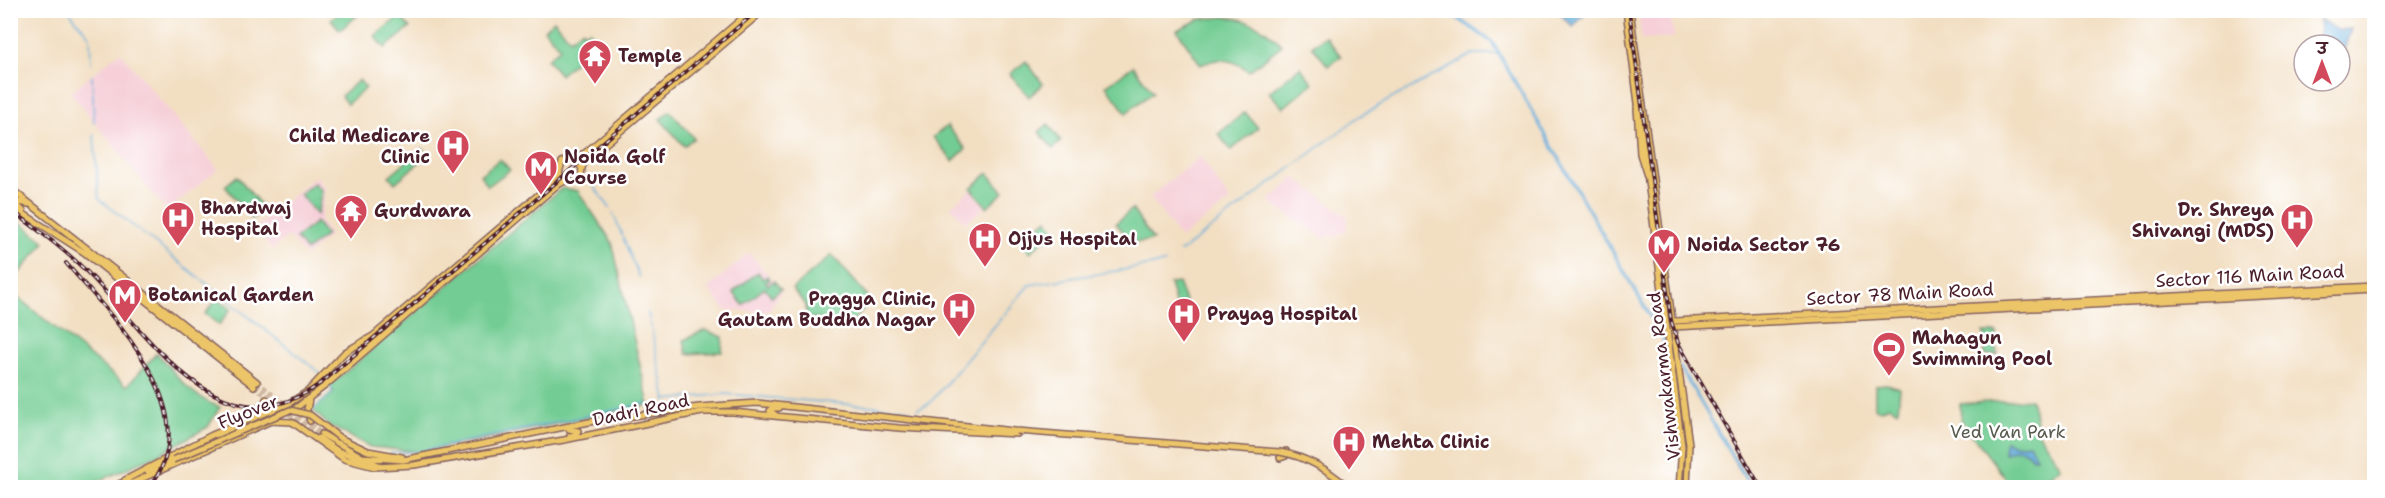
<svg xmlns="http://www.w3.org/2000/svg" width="2385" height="498" font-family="'Shantell Sans','Playpen Sans Deva',sans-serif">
	<rect width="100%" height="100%" fill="#fff"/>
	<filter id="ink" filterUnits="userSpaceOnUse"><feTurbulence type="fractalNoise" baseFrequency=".0167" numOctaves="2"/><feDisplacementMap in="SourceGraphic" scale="12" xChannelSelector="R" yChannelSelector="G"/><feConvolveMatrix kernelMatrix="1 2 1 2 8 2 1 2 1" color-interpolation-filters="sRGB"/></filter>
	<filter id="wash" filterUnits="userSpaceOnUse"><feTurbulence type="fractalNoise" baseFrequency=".008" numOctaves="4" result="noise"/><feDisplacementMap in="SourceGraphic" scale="24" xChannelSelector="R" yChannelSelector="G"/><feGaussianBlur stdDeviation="1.35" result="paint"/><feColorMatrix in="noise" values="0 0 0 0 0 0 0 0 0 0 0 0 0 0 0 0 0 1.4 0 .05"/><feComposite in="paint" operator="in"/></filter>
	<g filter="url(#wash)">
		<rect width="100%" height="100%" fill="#f2dec1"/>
		<path fill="#f6cfd8" d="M1638 11H1670L1674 37 1642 40Z
			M120 52 218 169 167 211 70 92Z
			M1200 156 1230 201 1180 238 1150 197Z
			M316 176 325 188 321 222 330 235 306 256 288 236 272 250 254 229Z
			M1294 177 1348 217 1346 233 1340 232 1336 238 1329 234 1326 239 1274 206 1269 200 1290 183 1289 180Z
			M971 190 985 207 965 223 951 206Z
			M749 253 782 290 768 312 725 310 708 288Z"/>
		<path fill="#72cc93" stroke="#5e765f" stroke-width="1.5" d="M341 11H352L357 16 340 30 331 19Z
			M400 16 410 28 385 48 375 36Z
			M1225 17C1249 19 1265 27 1282 45L1249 71C1234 60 1219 56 1201 65L1177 30 1200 19Z
			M554 20 570 39 582 30 585 33 589 30 599 41 560 75 547 59 560 48 544 29Z
			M1325 36 1341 56 1328 66 1312 46Z
			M1026 61 1043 84 1029 97 1010 74Z
			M1133 66 1153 92 1126 113 1106 86Z
			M1300 67 1313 83 1283 108 1269 92Z
			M359 80 366 88 347 104 341 96Z
			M670 111 694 138 684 146 660 119Z
			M1245 112 1258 128 1231 150 1218 134Z
			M1048 124 1061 141 1053 149 1039 132Z
			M947 126 966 149 953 161 933 137Z
			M422 148 428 155 395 183 389 176Z
			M500 159 510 170 488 186 480 175Z
			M988 173 1004 192 987 207 971 188Z
			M237 176 264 209 252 219 225 186Z
			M314 183 322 191 317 215 300 194Z
			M562 188 578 191 612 242 649 405 422 452 370 447 328 425 313 410 334 392 329 386Z
			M1132 209 1153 240 1127 244 1124 233 1116 223Z
			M11 215 45 242 11 283Z
			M1047 219 1056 230 1030 252 1021 242Z
			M316 222 326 235 306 251 296 238Z
			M832 255 871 300 853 321 806 318V305L792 289Z
			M758 272 763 279 767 276 770 280 766 282 768 285 774 281 781 289 772 297 765 288 743 305 733 292Z
			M1178 283 1189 311 1178 314 1170 284Z
			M11 292 127 386 157 353C176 375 192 398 220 407L208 427 161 453 86 487H11Z
			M217 299 231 309 219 325 205 314Z
			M705 330 723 337 722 352 687 354 684 340Z
			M1984 333H1997L1995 346 1998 355H1985Z
			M1887 384 1900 388 1898 411 1889 406 1881 410 1875 408V385Z
			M2031 399 2039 434 2061 467 2035 487H2012L1961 420 1960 404Z"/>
		<path fill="#61abd9" stroke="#566582" stroke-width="1.5" d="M1556 10H1588V11L1573 27Z
			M2319 18C2329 26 2339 34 2351 29L2344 50 2348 59 2340 76V45H2321Z
			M2005 441 2015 445 2029 443 2036 457 2032 458C2024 447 2015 447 2004 454Z"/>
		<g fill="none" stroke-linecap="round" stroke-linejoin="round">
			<path stroke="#61abd9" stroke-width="1.5" d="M68 10 90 37 91 64
				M92 76 94 123
				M94 135 99 199 320 373
				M588 179 610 208
				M613 213 639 277
				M1180 252 1360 116 1473 54H1498
				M648 313 666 400
				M665 400 724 394 909 409
				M917 409 929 404 1029 285 1165 263
				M311 412 332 393 331 385
				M391 453 416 452 647 403"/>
			<path stroke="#61abd9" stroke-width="3" d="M1446 10 1492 42 1667 346
				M1680 367 1751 488"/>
		</g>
	</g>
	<g filter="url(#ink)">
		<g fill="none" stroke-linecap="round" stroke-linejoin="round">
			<path stroke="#d0b8a3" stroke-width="5" stroke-dasharray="5 2.5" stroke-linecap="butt" d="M257 382 322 434
				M254 386 319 438"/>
			<g stroke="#856260" stroke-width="8">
				<path id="major" d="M1626 10 1682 446 1679 488
					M1630 10 1689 444 1687 488
					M1637 108 1640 154 1647 176
					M574 159 582 168 581 176 573 182 565 181 559 173 562 162 585 153 752 10
					M582 168 585 161 764 10
					M10 188 257 382
					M10 201 16 197 12 192
					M10 205 85 253 254 386
					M23 211 18 206 20 202 28 204
					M1674 321 2374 286
					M1674 327 2374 290
					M309 399 307 410 310 421
					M292 411 326 385 556 186 565 181
					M261 415 266 399
					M777 416 770 411 772 408H779
					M270 421 292 422 344 459 375 467 414 465 564 440 702 412H733L899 428 1017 434
					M569 429 578 431 575 435 570 436
					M322 434 362 457 403 460 589 422 699 407 757 403 1014 431
					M319 438 338 451 379 465
					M340 438 368 451 402 457
					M221 442 218 441V437L231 430
					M1280 458 1286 456V451
					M147 471 173 460
					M125 480 212 435 288 404 308 391 345 352 373 336 552 183 559 173
					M110 488 128 480
					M121 488 273 420"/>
			</g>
			<use href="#major" stroke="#edc569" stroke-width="5"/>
			<g stroke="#4a1f2b" stroke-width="4">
				<path id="rail" d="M1629 10 1671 320 1678 343 1761 488
					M10 209C38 230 67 251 91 276 153 340 226 461 327 378L758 10
					M66 263C112 317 212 415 148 488"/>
			</g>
			<use href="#rail" stroke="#fff" stroke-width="1.5" stroke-dasharray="4.5" stroke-linecap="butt"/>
			<g stroke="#856260" stroke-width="8" stroke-linecap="butt">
				<path id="major-bridge" d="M1017 431 1280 452C1307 457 1329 470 1349 488
					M173 460 290 410 310 415 340 438"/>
			</g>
			<use href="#major-bridge" stroke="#edc569" stroke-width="5"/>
		</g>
	</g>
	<defs>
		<g id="temple-pin" transform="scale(1.725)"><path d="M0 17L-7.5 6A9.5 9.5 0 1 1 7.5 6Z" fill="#d1495b" stroke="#fff"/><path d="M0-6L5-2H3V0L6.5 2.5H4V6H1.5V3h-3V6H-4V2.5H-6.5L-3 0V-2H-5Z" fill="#fff"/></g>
		<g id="hospital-pin" transform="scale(1.725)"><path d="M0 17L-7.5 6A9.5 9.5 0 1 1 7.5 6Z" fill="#d1495b" stroke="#fff"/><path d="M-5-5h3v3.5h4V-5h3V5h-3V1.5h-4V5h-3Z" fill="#fff"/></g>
		<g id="metro-pin" transform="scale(1.725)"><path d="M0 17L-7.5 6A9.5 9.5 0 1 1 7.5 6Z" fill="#d1495b" stroke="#fff"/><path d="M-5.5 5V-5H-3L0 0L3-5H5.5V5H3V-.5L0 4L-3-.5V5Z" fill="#fff"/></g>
		<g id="stadium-pin" transform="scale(1.725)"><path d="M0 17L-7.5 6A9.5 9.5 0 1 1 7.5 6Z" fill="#d1495b" stroke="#fff"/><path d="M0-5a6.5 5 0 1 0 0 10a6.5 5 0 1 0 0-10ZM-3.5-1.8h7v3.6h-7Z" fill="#fff"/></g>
	</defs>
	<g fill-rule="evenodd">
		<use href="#temple-pin" x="595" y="56"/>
		<use href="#hospital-pin" x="453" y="146"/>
		<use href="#metro-pin" x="541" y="167"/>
		<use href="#temple-pin" x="351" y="211"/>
		<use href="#hospital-pin" x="178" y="218"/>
		<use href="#hospital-pin" x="2297" y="220"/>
		<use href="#hospital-pin" x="985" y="239"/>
		<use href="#metro-pin" x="1664" y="245"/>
		<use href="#metro-pin" x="125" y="295"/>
		<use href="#hospital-pin" x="959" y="309"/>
		<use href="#hospital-pin" x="1184" y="314"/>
		<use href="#stadium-pin" x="1889" y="348"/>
		<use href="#hospital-pin" x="1349" y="442"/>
	</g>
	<g text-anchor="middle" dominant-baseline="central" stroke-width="5" stroke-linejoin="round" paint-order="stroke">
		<g font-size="18" font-weight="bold" fill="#4a1f2b" stroke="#fff" text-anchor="start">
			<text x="618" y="56">Temple</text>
			<text x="430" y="136" text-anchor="end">Child Medicare<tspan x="430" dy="21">Clinic</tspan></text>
			<text x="564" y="157">Noida Golf<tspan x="564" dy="21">Course</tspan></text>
			<text x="201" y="208">Bhardwaj<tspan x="201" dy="21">Hospital</tspan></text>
			<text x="2274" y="210" text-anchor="end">Dr. Shreya<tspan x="2274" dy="21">Shivangi (MDS)</tspan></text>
			<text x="374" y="211">Gurdwara</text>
			<text x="1008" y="239">Ojjus Hospital</text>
			<text x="1687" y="245">Noida Sector 76</text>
			<text x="148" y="295">Botanical Garden</text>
			<text x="936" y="299" text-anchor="end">Pragya Clinic,<tspan x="936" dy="21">Gautam Buddha Nagar</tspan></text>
			<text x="1207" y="314">Prayag Hospital</text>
			<text x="1912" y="338">Mahagun<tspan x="1912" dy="21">Swimming Pool</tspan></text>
			<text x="1372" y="442">Mehta Clinic</text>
		</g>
		<g font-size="18" fill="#4a1f2b" stroke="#fff">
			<text transform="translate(2250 276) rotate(-3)">Sector 116 Main Road</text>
			<text transform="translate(1900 294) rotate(-3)">Sector 78 Main Road</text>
			<text transform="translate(1664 376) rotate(-97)">Vishwakarma Road</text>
			<text transform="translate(641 410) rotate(-12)">Dadri Road</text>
			<text transform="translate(248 412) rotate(-22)">Flyover</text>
		</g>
		<g font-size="18" fill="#585c4f" stroke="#fff">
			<text x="2008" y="432">Ved Van Park</text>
		</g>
	</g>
	<rect width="2385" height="498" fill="none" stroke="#fff" stroke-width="36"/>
	<g transform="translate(2322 63)"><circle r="28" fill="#ffffff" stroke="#b7a5aa" stroke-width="1.5"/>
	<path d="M0-4.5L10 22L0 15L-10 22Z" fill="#d1495b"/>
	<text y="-9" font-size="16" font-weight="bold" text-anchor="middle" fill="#4a1f2b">उ</text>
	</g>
</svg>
